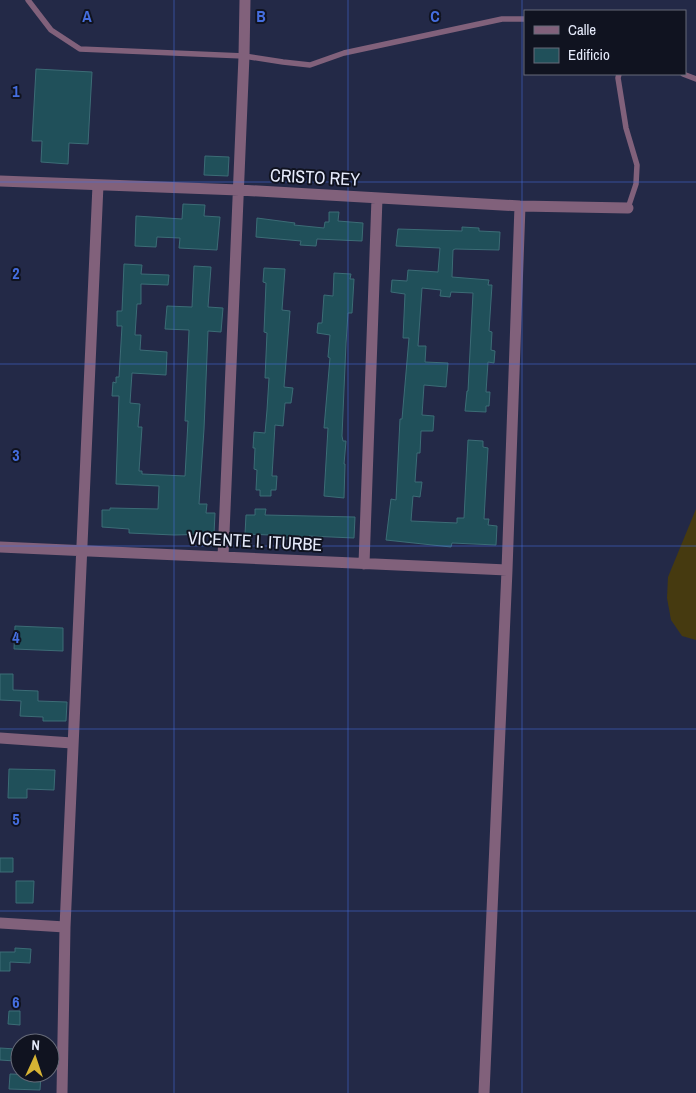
<svg xmlns="http://www.w3.org/2000/svg" width="696" height="1093" font-family="'Archivo Narrow',sans-serif">
	<rect width="100%" height="100%" fill="#232947"/>
	<path fill="#463a10" d="M696 509V640L682 636 671 620 667 598 668 577Z"/>
	<path fill="#20505a" stroke="#3c6c76" d="M36 69 92 72 88 144 69 143 68 164 41 162 42 141H32Z
		M205 156 229 157 228 176 204 175Z
		M183 204 205 205 204 216 220 217 217 250 179 248 180 238 157 237 156 247 135 246 136 216 182 219Z
		M329 212H339L338 221 363 223 362 241 317 239 316 246 300 245 301 241 256 237 257 218 295 223 294 225 324 228 325 222H329Z
		M462 227 479 228V231L500 232 499 250 455 249 453 250 452 277 489 280 488 285H492L489 331 492 332 491 350 495 351 494 363 488 362 486 392H490L489 406H486V412L465 411 467 391H468L473 293 451 292 450 297 440 296 441 290 422 288 418 346H426L425 362 448 363 446 387 424 385 422 415 434 416 433 431H421L420 453H417L415 482H422L420 497 413 496 411 521 457 523V518H464L468 440 483 441V447L488 448 484 519H489L488 525 497 526 496 545 452 543 451 547 386 540 391 499 396 500 400 419H402L409 338H403L405 294 391 292 392 280 407 281 408 270 438 272 440 248 396 246 398 229 462 231Z
		M124 264 142 265 141 274 169 275 168 285 141 284V304H137L135 335H141L140 350 167 352 166 375 132 373 130 403 140 404 138 427H142L139 471H142V474L185 476 188 421H185L189 330 165 329 167 306 192 307 194 266 211 267 208 307 223 308 221 332 208 331 204 429 199 504H207L206 513H215L214 534 174 535 129 533V529L102 527V510H110V508L158 509 159 486 116 484 119 396H112L113 382 116 383V377H119L122 326H117V311H122Z
		M264 268 285 269 282 310 290 311 284 387 293 388 291 403H285L283 426 275 425 272 476H277L276 490H271V496H260V490H256L257 470 254 469 255 448H253L254 432 265 433 267 410 269 378H265L267 333 264 332 266 283 263 282Z
		M334 273 351 274 350 279H354L352 313H348L346 343 342 436 343 441H346L344 464H345L344 498 324 496 328 428H324L330 358 328 357 330 335 317 333 318 323H322L324 295 333 296Z
		M255 509H266L265 515 355 517 354 538 309 536V540L269 538 270 535 245 534 246 515H255Z
		M15 626 63 628V651L14 649Z
		M0 674H13V690L38 691V701L67 702 66 721H43V717L20 716 21 701 0 700Z
		M9 769 55 770 54 790 27 789V798H8Z
		M0 858H13V872H0Z
		M16 881H34L33 903H16Z
		M15 948 31 949 30 963 10 962V971H0V952H15Z
		M9 1011H20V1025L8 1024Z
		M0 1048 16 1049 15 1061 0 1060Z
		M10 1074 41 1075 40 1090 9 1089Z"/>
	<g fill="none" stroke-linecap="round" stroke-linejoin="round">
		<path stroke="#81617b" stroke-width="5.5" d="M28 0 51 30 80 49 244 56 283 62 310 65 344 53 502 19H525
			M619 74 618 78 626 128 637 165 636 184 628 208
			M683 74 696 79"/>
		<path stroke="#81617b" stroke-width="11" d="M0 181 239 190 520 206 628 208
			M0 547 507 570
			M223 557 244 56 245 0
			M364 564 377 198
			M0 738 72 743
			M0 923 65 927
			M62 1093 65 927 98 185
			M484 1093 507 570 520 206"/>
	</g>
	<path fill="none" stroke="#456edf" stroke-width="1" stroke-opacity="0.55" d="M174 0V1093M348 0V1093M522 0V1093M0 182H696M0 364H696M0 546H696M0 729H696M0 911H696"/>
	<g text-anchor="middle" dominant-baseline="central" stroke-width="4" stroke-linejoin="round" paint-order="stroke">
		<g font-size="18" fill="#e7ecfc" stroke="#101320">
			<text transform="translate(315 177) rotate(3)">CRISTO REY</text>
			<text transform="translate(255 541) rotate(3)">VICENTE I. ITURBE</text>
		</g>
	</g>
	<g font-size="16" text-anchor="middle" font-weight="bold" fill="#456edf" stroke="#101320" stroke-width="4" stroke-linejoin="round" paint-order="stroke">
		<text x="87" y="22">A</text>
		<text x="261" y="22">B</text>
		<text x="435" y="22">C</text>
		<text x="16" y="97">1</text>
		<text x="16" y="279">2</text>
		<text x="16" y="461">3</text>
		<text x="16" y="643">4</text>
		<text x="16" y="825">5</text>
		<text x="16" y="1008">6</text>
	</g>
	<rect x="524" y="10" width="162" height="65" fill="#101320" stroke="#666a78"/>
	<rect x="534" y="26" width="25" height="8" fill="#81617b" stroke="#666a78"/>
	<text x="568" y="35" font-size="15" fill="#e7ecfc">Calle</text>
	<rect x="534" y="48" width="25" height="15" fill="#20505a" stroke="#666a78"/>
	<text x="568" y="60" font-size="15" fill="#e7ecfc">Edificio</text>
	<g transform="translate(35 1058) rotate(3)"><circle r="24" fill="#101320" stroke="#666a78"/>
	<path d="M0-4L9 19L0 12L-9 19Z" fill="#d7b434"/>
	<text y="-8" font-size="14" font-weight="bold" text-anchor="middle" fill="#e7ecfc">N</text>
	</g>
</svg>
